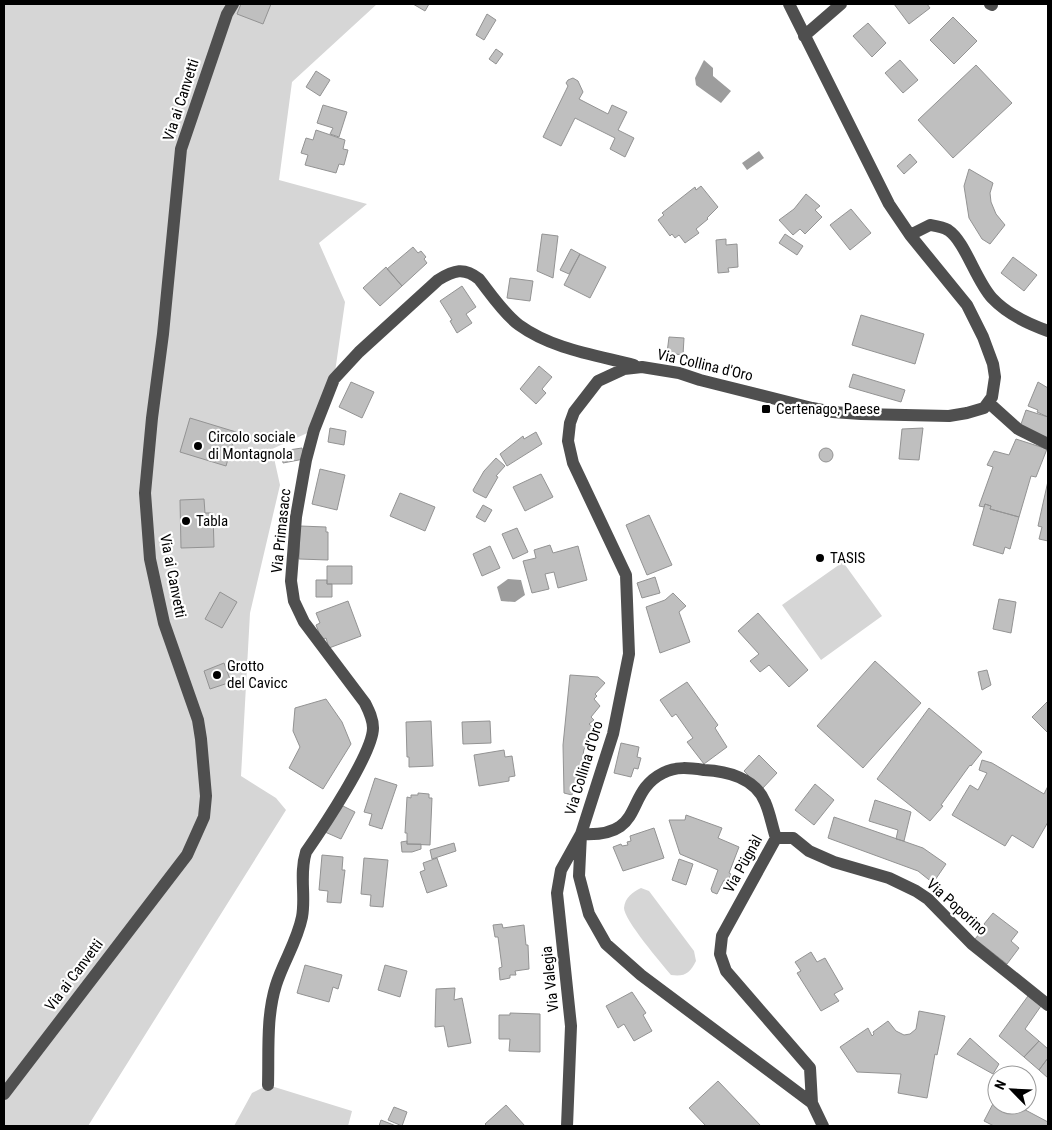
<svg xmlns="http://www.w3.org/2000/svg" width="1052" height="1130" font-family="'Roboto Condensed',sans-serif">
	<rect width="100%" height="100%" fill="#fff"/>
	<path fill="#d6d6d6" d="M4 4H377L292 82 279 180 367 204 319 243 345 302 334 379 314 430 272 449 280 485 250 613 241 776 276 798 286 810 88 1126H4Z
		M843 562 882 616 821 660 782 605Z
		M641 888 649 891 694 951 696 961C690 973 685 977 671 975 662 964 624 920 624 908 625 897 633 892 641 888Z
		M268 1085 352 1111 348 1126H234L252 1093Z"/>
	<path fill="#9d9d9d" d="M704 60 713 68V76L731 91 721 103 696 85 695 78Z
		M759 151 764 158 747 170 742 163Z
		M508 579 521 580 525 595 515 602 501 601 497 587Z"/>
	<path fill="#bfbfbf" stroke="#939393" d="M241 4H271L263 24 237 14Z
		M413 4H429L425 11Z
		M894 4H927L930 8 909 24Z
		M487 14 496 20 484 40 476 35Z
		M953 17 977 41 954 64 930 40Z
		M868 23 886 43 872 57 853 36Z
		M496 49 503 54 496 64 489 59Z
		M900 60 918 80 903 93 885 73Z
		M976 65 1012 103 953 158 918 120Z
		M316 71 330 80 320 96 306 87Z
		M573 78 578 81 583 92 579 99 608 114 612 105 627 112 618 130 634 138 625 157 610 149 615 138 575 118 561 146 543 137 568 86 566 83 568 80Z
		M323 105 347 112 339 137 330 134 333 128 317 123Z
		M316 130 345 140 343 149 348 150 344 165 339 164 336 173 305 165 308 155 301 153 306 138 313 140Z
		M910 154 917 162 904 174 897 166Z
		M969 169 993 183 990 193 991 202 996 214 1005 225 990 244 982 239 969 218 964 186Z
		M701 186 718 207 707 218 708 219 696 229 699 233 685 243 679 235 675 238 672 234 670 236 658 220 664 215 662 213 695 187 696 190Z
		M806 194 820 206 815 210 822 217 805 234 800 229 793 235 779 220 794 209Z
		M851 209 871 233 850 250 830 225Z
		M542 234 558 236 553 278 537 271Z
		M785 234 803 246 797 255 779 243Z
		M726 239V245L737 244 738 267 728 268 729 272 718 273 716 240Z
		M413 247 418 253 421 251 426 257 424 259 427 263 402 286 387 269Z
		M571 249 580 254 569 274 560 270Z
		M580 254 606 267 590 298 564 285Z
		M1013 257 1037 275 1024 291 1001 273Z
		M386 267 402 286 380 306 363 288Z
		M510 278 533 281 530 301 507 298Z
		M462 286 476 307 466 314 472 323 457 333 450 321 452 320 440 301Z
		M861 315 924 334 915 364 852 345Z
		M669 337 684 338 683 355 667 353Z
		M539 366 552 377 542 389 546 393 536 404 520 389Z
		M853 374 905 390 901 402 849 387Z
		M351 382 374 392 362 418 339 407Z
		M1038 382 1048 388V417L1037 412 1038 410 1028 406Z
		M1026 410 1048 417V438L1020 427Z
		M190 418 236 432 226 466 180 452Z
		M330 428 346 431 344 445 328 442Z
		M923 428 919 460 899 459 902 429Z
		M536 432 542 444 507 466 500 454 523 436 524 439Z
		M1016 439 1047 449 1036 477 1031 476 1019 517 990 509 991 506 985 504 984 507 979 506 993 467 987 465 994 451 1009 455Z
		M302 448 304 459 283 463 282 451Z
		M819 455a7 7 0 1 1 14 0a7 7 0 1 1-14 0Z
		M496 458 505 466 496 476 498 477 486 498 474 492 473 490 484 471Z
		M320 469 345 475 337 510 312 504Z
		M541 474 553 497 525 511 513 487Z
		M1048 481V541L1039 539 1042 527 1038 526Z
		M400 493 435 507 425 531 390 516Z
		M204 499 205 513H213L214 547 181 548 180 500Z
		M985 504 991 506 990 509 1019 517 1010 549 1005 547 1003 554 973 545Z
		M483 505 492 510 485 522 476 517Z
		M649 515 672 565 647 575 626 525Z
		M300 526 326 527V532H328V560L299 559Z
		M517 528 528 552 513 559 502 534Z
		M550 545 553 553 578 546 587 580 558 588 554 572 545 574 549 589 532 593 523 561 536 558 534 550Z
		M490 546 500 568 482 576 473 554Z
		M327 566H352V584H327Z
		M655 577 660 593 642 598 637 583Z
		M316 580H327V584H332V597H316Z
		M220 592 237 602 222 628 205 619Z
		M673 593 686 606 679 612 690 642 660 653 646 607 665 600Z
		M999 599 1016 602 1011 633 993 629Z
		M348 601 361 636 329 648 326 638 322 640 316 625 320 623 316 613Z
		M758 613 808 670 789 687 769 665 760 672 750 661 759 654 738 631Z
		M875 661 921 703 863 768 817 726Z
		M224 663 231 682 210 689 204 671Z
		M987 670 991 685 982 690 978 672Z
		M570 675 598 677 605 683 595 694 597 696 594 699 600 706 591 717 594 720 589 724 597 731 586 741 590 745 584 749 583 755 586 758 581 762 572 795 564 793 563 745Z
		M687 682 718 725 715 728 727 747 704 764 687 742 693 738 676 714 672 717 660 700Z
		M326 699 342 722 351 744 323 789 289 768 300 747 293 731 295 708Z
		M1048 701V732H1047L1032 717Z
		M929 708 982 752 971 766 970 765 941 805 943 806 930 821 877 779Z
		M431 721 433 766 409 767V757H407L406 722Z
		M490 721 491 743 463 744 462 722Z
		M621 743 639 747 637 757 641 758 638 769 634 768 631 777 614 773Z
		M504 750 505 757 512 756 515 776 509 777V781L479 786 474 755Z
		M759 755 777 773 762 789 744 771Z
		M982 760 992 763 1044 794 1048 786V822L1033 848 1012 835 1005 846 952 815 970 785 978 790 987 773 979 770Z
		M375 778 397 785 382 829 369 825 372 814 364 812Z
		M815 784 834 800 814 825 795 810Z
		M418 793 429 794V798H432L430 845 407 844V833H405L407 797 411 798V795H418Z
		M875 800 911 812 904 841 896 839 898 830 869 821Z
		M339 804 355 812 341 839 325 832Z
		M686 815 722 828 718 838 739 847 729 873 731 874 728 882 724 880 717 894 712 892 711 889 718 870 680 854 669 820H685Z
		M834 817 923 848 946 864 933 883 918 871 828 838Z
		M654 828 664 858 623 871 613 847 621 844 622 846 628 845 627 842 631 841 630 836Z
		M407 841V844H421V849L412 852H402L401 842Z
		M454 843 456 851 432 859 430 850Z
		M322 855 343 857 342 870H345L341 903 327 902 328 891 319 890Z
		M364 858 388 860 383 907 370 906 371 895 361 894Z
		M437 858 447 886 427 893 420 872 425 870 423 863Z
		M679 859 693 864 686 885 672 880Z
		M993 913 1018 932 1011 941 1019 948 1007 964 975 939 986 926 984 924Z
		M502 924 503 928 524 925 526 945H528L529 969 515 971 516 975H510V978L500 980 499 968 502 967 498 937H495L493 925Z
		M811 952 817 962 825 958 843 989 834 994 839 1001 821 1011 797 973 801 971 795 962Z
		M305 965 342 975 338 989 333 987 329 1002 297 993Z
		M385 965 407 971 400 997 378 990Z
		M455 988 454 1000 462 998 471 1043 448 1047 444 1026 435 1027 436 989Z
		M632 992 646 1013 643 1015 652 1031 634 1041 624 1024 618 1028 606 1006Z
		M1028 996 1041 1006 1025 1029 1039 1041 1024 1057 999 1036Z
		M919 1011 945 1016 937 1055 935 1054 927 1098 898 1093 901 1074 857 1072 840 1047 868 1028 872 1036 874 1034 873 1032 888 1021 896 1031 904 1035 910 1034 916 1029Z
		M510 1013 540 1014V1052L509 1051 510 1039H499V1015H510Z
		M970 1038 999 1064 993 1074 957 1054Z
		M1039 1041 1048 1049V1058L1039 1070 1024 1057Z
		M1048 1058V1078L1039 1070Z
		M718 1081 761 1126H706L689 1108Z
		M997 1096V1105H1016L1048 1122V1126H994L984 1121Z
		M506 1105 525 1126H487L485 1124Z
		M394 1107 407 1112 402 1126 388 1120Z
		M381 1120 396 1126H379Z"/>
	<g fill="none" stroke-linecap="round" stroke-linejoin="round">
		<path stroke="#4f4f4f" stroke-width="12" d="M789 4 889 204 910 235 967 305 983 337 993 364 995 377 992 397 984 408 967 413 949 416 861 414 833 412 812 408 700 380 679 373 642 367 624 369 598 381 574 412 570 423 568 441 573 463 626 575 629 654 613 734 581 834 579 876 589 914 606 944 641 975 812 1103 823 1126
			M990 4 992 5
			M804 36 841 4
			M910 235 930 225C936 226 943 227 948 230 965 241 976 281 992 298 1007 314 1028 324 1048 331
			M989 403 1018 429 1048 444
			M776 838H793L809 851 834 862 889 878 916 891 928 899 972 944 1048 1005
			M268 1085C269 1052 266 1017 276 985 283 962 297 942 302 917 306 896 299 874 306 852 322 829 373 753 373 728 373 719 369 711 365 703L304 622 294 601 291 581 296 517 306 460 314 430 334 379 359 352 438 280C454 270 464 267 479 279 490 293 504 314 519 325 552 349 595 355 634 365
			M4 1094 187 855 204 817 206 796 201 739 198 720 164 623 150 559 145 493 152 418 163 334 181 149 227 14 233 4
			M567 1126 571 1026 557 893 561 870 581 834C647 838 623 793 663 773 676 766 690 768 704 770 727 771 755 778 765 802 770 813 772 826 776 838L722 936 720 954 726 971 810 1068 812 1103"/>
	</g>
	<g fill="#000" stroke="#fff" stroke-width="2">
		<rect x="761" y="404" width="10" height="10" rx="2.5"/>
		<circle cx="198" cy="446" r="5"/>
		<circle cx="186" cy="521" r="5"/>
		<circle cx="820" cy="558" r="5"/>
		<circle cx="217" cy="675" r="5"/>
	</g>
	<g text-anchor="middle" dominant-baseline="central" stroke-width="4.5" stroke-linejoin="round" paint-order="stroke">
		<g font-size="15" fill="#000" stroke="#fff">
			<text transform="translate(181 100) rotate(-72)">Via ai Canvetti</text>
			<text transform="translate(705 365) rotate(13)">Via Collina d'Oro</text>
			<text transform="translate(281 531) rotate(-84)">Via Primasacc</text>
			<text transform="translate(173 576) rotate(79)">Via ai Canvetti</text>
			<text transform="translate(584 768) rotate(-73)">Via Collina d'Oro</text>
			<text transform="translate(743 864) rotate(-61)">Via Pügnàl</text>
			<text transform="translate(957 907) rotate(42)">Via Poporino</text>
			<text transform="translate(74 975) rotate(-53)">Via ai Canvetti</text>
			<text transform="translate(550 979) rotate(-96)">Via Valegia</text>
		</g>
		<g font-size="15" fill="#000" stroke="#fff" text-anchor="start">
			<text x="776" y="409">Certenago, Paese</text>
			<text x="208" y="437">Circolo sociale<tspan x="208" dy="17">di Montagnola</tspan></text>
			<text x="196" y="521">Tabla</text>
			<text x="830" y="558">TASIS</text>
			<text x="227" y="666">Grotto<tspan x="227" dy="17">del Cavicc</tspan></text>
		</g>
	</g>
	<rect width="1052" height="1130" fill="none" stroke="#000000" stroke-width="10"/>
	<g transform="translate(1012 1090) rotate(294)"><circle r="24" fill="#ffffff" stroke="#999999"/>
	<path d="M0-4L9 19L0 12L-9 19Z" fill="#000000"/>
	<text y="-8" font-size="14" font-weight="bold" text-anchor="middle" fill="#000000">N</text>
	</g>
</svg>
